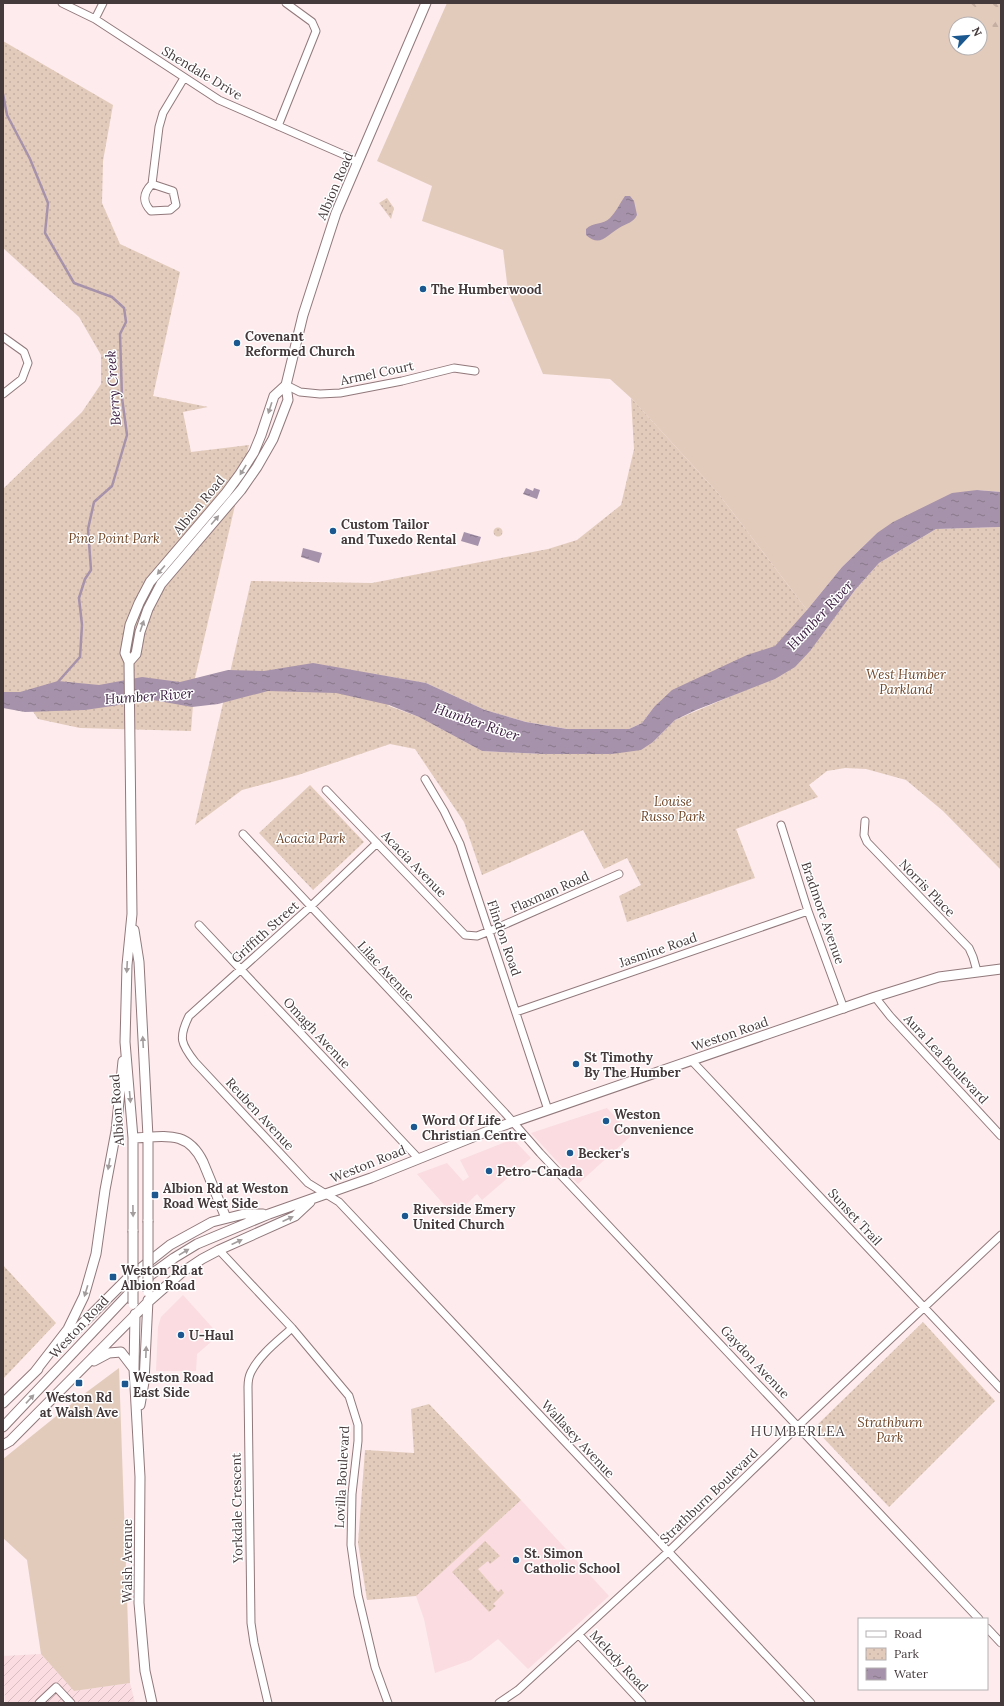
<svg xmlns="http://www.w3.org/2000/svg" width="1004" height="1706" font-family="Lora,serif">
	<defs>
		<pattern id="industrial-furrows" width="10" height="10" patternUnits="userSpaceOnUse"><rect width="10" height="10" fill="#fadce1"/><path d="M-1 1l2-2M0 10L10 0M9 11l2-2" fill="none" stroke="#d8bec2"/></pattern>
		<pattern id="forest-firs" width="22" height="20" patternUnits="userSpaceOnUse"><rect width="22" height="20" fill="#e3cbbb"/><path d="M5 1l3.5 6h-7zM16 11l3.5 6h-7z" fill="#c4afa2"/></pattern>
		<pattern id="park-dots" width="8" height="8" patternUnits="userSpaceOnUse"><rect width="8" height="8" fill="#e3cbbb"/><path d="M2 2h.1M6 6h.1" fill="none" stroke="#c4afa2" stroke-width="1.8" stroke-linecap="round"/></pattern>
		<pattern id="water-ripples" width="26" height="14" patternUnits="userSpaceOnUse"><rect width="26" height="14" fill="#a692aa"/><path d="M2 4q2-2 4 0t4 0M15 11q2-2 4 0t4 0" fill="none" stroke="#89788c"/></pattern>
	</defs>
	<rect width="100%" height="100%" fill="#fdebed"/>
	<path fill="#fadce1" d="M607 1108 632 1135 578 1184 531 1133Z
		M513 1139 531 1158 482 1200 477 1194 454 1216 417 1174 447 1163 463 1181 469 1177 460 1160Z
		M183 1295 219 1335 197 1354 196 1371H156L158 1327 161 1317Z
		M521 1500 609 1596 528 1669 498 1639 471 1660 435 1673 424 1619 416 1596Z"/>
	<path fill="url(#industrial-furrows)" d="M41 1654 74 1691 130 1683 135 1703H5L3 1656Z"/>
	<path fill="#e3cbbb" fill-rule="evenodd" d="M447 3H1001V492L977 490 877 533 842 567 807 610 718 493 631 398 610 379 543 374 508 291 503 250 422 221 432 186 377 161ZM956 24H980V48H956Z
		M119 1368 130 1683 74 1691 41 1654 27 1560 3 1538V1459L80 1397Z"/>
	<path fill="url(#forest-firs)" d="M970 3H1001V11L991 3 981 12Z
		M1001 15V33L992 26Z"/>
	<path fill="url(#park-dots)" fill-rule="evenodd" d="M3 41 113 105 103 161 102 203 120 244 180 272 153 396 208 407 183 412 191 452 249 445 195 678 191 731 80 728 38 719 20 692H3V489L82 412 101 384V355L79 317 3 248Z
		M387 198 394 208 391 219 379 203Z
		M631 398 718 493 807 610 825 630 855 590 879 563 936 529 1001 527V870L943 811 906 780 866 769 845 768 827 771 809 785 818 797 736 829 755 878 627 922 619 896 641 885 627 858 604 869 583 830 482 875 464 822 415 749 390 744 298 775 242 790 195 825 251 581 372 583 548 549 577 540 621 505 634 449ZM372 674 426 683 485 710 526 722 567 729H629L642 723 654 707 736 694 675 720 653 742 543 754 482 751 419 717 389 706Z
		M493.5 532a4.5 4.5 0 1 1 9 0a4.5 4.5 0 1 1-9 0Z
		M310 785 364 842 313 890 259 833Z
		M3 1265 56 1323 3 1379Z
		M923 1322 995 1401 889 1507 814 1428Z
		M429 1404 521 1500 416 1596 367 1600 358 1543 365 1450 414 1453 411 1409Z
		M485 1541 500 1556 490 1564 488 1561 478 1569 498 1592 501 1589 504 1593 493 1604 496 1606 489 1612 452 1572Z"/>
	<path fill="url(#water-ripples)" d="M625 196H630L634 201 637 215C633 223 627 223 619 228 607 235 600 248 586 235V229C593 222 603 225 610 218 616 212 620 203 625 196Z
		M526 488 533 491 534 488 540 490 537 499 523 494Z
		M977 490 1001 492V527L936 529 879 563 855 590 810 651 795 667 775 679 696 710 675 720 653 742 641 750 612 754H543L482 751 419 717 389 705 336 693 268 691 218 704 192 707 153 700 85 710 25 712 3 708V692H20L58 681 99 685 142 677 180 682 228 670 264 671 313 663 426 683 485 710 526 722 567 729H629L642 723 654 707 672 690 747 655 775 646 807 610 842 567 877 533 893 522 952 493Z
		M464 532 481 537 478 546 461 541Z
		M303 548 322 553 319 563 301 557Z"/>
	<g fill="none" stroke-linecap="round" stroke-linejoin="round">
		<path stroke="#a692aa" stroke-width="2.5" d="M3 94 7 115 30 159 48 203 45 233 74 283 112 297 124 308 126 322 120 334 122 398 127 435 112 486 94 502 88 529 91 570 85 579 79 598 82 625 80 657 57 683"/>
		<g stroke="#91787b" stroke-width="9">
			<path id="minor" d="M62 3 95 19 219 100 347 156 358 163
				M95 19 103 3
				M278 126 316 31 312 22 286 3
				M152 184 173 191 176 205 170 210 151 211C142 202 143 193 152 184L159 127 163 113 184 78
				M3 337 24 352 28 363 22 379 3 394
				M286 385 300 392 320 394 340 393 402 381 454 368 475 371
				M425 779 444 811 460 844 548 1110
				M326 790 465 935 477 936 490 931 619 874
				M865 821 864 835 867 842 969 948 973 957 977 971
				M781 825 808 911 844 1009
				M243 834 505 1113 540 1153 979 1619
				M377 843 310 907 189 1016C178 1038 181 1044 195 1062L308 1183 339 1202 811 1703
				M199 925 418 1158
				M875 997 890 1016 1001 1136
				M516 1012 808 911
				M692 1061 1001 1389
				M219 1250 292 1328 349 1396 358 1425V1441L352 1494 351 1545 358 1595 375 1667 388 1703
				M987 1628 1001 1643
				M579 1635 642 1703
				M39 1703 56 1687 71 1703
				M268 1703 254 1643 251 1623 248 1387C248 1382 249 1376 251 1372 260 1354 278 1341 292 1328
				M499 1703 518 1690 668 1552 798 1426 1001 1235"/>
		</g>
		<g stroke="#91787b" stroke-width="11">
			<path id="secondary" d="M129 662 136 654 140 632 148 609 161 584 241 490 257 467 273 439 288 400 286 385 303 315 336 213 426 3
				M134 930 139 962 148 1137V1221
				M133 1138C164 1137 187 1129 203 1162L226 1218
				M133 1231V1138L125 1042 127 965 132 914 129 662 125 653 130 625 139 603 150 582 226 493 240 474 254 452 261 435 274 396 286 385
				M135 1314 134 1369 140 1477 139 1603 145 1671 152 1703
				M65 1341 127 1279 170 1245 212 1222 244 1214H263
				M94 1361 109 1353 121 1352 134 1369
				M34 1373 68 1329 84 1296 96 1254 105 1190 116 1131 123 1061
				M3 1403 38 1369
				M140 1405 144 1382 148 1300
				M3 1427 138 1284 174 1258 197 1244 269 1214 371 1178 493 1129 875 997 939 977 1001 969
				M3 1445 10 1441 148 1302 181 1273 202 1259 219 1250 295 1216 310 1202"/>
		</g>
		<use href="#minor" stroke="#fff" stroke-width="7"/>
		<use href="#secondary" stroke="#fff" stroke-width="9"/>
		<g stroke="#91787b" stroke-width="11" stroke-linecap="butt">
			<path id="secondary-bridge" d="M148 1221V1292
				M133 1304V1231"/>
		</g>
		<use href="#secondary-bridge" stroke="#fff" stroke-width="9"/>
	</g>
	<defs><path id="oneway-solid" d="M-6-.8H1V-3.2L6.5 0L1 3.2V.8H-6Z"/></defs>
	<g fill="#a29c9d">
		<use href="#oneway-solid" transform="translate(270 408) rotate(108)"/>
		<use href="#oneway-solid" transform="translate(243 470) rotate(122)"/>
		<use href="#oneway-solid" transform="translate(215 520) rotate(-50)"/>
		<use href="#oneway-solid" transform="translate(161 570) rotate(131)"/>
		<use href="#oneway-solid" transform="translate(142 626) rotate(-71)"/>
		<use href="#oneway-solid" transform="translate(127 967) rotate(93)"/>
		<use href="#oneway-solid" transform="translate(143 1042) rotate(-93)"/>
		<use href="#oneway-solid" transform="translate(130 1097) rotate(85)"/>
		<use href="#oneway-solid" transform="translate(109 1164) rotate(100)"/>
		<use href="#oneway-solid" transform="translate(133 1211) rotate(89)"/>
		<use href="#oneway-solid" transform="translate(288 1219) rotate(-24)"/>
		<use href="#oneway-solid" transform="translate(237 1242) rotate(-25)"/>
		<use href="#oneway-solid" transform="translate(184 1252) rotate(-31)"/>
		<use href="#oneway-solid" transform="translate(86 1291) rotate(107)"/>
		<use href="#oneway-solid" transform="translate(146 1352) rotate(-88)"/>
		<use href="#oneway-solid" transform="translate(30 1399) rotate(-47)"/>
	</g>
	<g fill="#1b588f" stroke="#fff" stroke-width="1.5">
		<circle cx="423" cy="289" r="4"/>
		<circle cx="237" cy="343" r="4"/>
		<circle cx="333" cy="531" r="4"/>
		<circle cx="576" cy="1064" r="4"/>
		<circle cx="606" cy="1121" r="4"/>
		<circle cx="414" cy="1127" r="4"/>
		<circle cx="570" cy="1153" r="4"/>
		<circle cx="489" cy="1171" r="4"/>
		<rect x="151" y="1191" width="8" height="8" rx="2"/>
		<circle cx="405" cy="1216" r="4"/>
		<rect x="109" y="1273" width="8" height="8" rx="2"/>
		<circle cx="181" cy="1335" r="4"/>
		<rect x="75" y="1379" width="8" height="8" rx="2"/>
		<rect x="121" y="1380" width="8" height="8" rx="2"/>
		<circle cx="516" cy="1560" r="4"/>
	</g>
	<g text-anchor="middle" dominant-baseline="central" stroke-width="3" stroke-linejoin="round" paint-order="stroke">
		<g font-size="13" fill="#44393b" stroke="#fff">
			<text transform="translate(202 73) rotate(31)">Shendale Drive</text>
			<text transform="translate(335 186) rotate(-67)">Albion Road</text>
			<text transform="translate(377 373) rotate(-12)">Armel Court</text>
			<text transform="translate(199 505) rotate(-50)">Albion Road</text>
			<text transform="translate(414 864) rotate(46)">Acacia Avenue</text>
			<text transform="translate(927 888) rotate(46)">Norris Place</text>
			<text transform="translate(550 892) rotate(-24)">Flaxman Road</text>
			<text transform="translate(823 913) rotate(71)">Bradmore Avenue</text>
			<text transform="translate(265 932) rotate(-42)">Griffith Street</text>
			<text transform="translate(504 938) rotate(71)">Flindon Road</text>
			<text transform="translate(658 950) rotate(-19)">Jasmine Road</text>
			<text transform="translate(386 971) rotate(47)">Lilac Avenue</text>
			<text transform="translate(317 1033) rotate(47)">Omagh Avenue</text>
			<text transform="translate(730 1034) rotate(-19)">Weston Road</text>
			<text transform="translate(946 1059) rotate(47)">Aura Lea Boulevard</text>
			<text transform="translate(117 1110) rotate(-94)">Albion Road</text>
			<text transform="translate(260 1114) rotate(47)">Reuben Avenue</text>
			<text transform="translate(368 1164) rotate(-22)">Weston Road</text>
			<text transform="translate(855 1217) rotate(47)">Sunset Trail</text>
			<text transform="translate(79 1327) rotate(-47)">Weston Road</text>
			<text transform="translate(755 1362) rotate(47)">Gaydon Avenue</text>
			<text transform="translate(578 1439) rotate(47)">Wallasey Avenue</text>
			<text transform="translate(342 1477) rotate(-87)">Lovilla Boulevard</text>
			<text transform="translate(709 1496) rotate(-44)">Strathburn Boulevard</text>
			<text transform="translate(237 1508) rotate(-91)">Yorkdale Crescent</text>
			<text transform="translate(127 1561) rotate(-90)">Walsh Avenue</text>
			<text transform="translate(619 1661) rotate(47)">Melody Road</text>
		</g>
		<g font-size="13" font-weight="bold" fill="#44393b" stroke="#fff" text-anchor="start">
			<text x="431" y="289">The Humberwood</text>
			<text x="245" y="336">Covenant<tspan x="245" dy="15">Reformed Church</tspan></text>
			<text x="341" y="524">Custom Tailor<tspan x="341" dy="15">and Tuxedo Rental</tspan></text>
			<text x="584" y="1057">St Timothy<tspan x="584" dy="15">By The Humber</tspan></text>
			<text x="614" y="1114">Weston<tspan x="614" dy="15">Convenience</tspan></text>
			<text x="422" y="1120">Word Of Life<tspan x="422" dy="15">Christian Centre</tspan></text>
			<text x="578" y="1153">Becker's</text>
			<text x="497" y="1171">Petro-Canada</text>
			<text x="163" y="1188">Albion Rd at Weston<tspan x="163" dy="15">Road West Side</tspan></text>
			<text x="413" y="1209">Riverside Emery<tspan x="413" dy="15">United Church</tspan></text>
			<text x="121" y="1270">Weston Rd at<tspan x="121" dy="15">Albion Road</tspan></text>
			<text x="189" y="1335">U-Haul</text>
			<text x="133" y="1377">Weston Road<tspan x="133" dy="15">East Side</tspan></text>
			<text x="79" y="1397" text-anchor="middle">Weston Rd<tspan x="79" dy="15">at Walsh Ave</tspan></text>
			<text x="524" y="1553">St. Simon<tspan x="524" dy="15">Catholic School</tspan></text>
		</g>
		<g font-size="13" font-style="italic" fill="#6e4527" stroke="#fff">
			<text x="114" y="538">Pine Point Park</text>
			<text x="906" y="674">West Humber<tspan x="906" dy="15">Parkland</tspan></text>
			<text x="673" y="801">Louise<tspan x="673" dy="15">Russo Park</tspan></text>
			<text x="311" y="838">Acacia Park</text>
			<text x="890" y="1422">Strathburn<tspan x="890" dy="15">Park</tspan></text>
		</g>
		<g font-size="14" font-style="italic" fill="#3d2043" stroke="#fff">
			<text transform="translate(113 388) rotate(-94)">Berry Creek</text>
			<text transform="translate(820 615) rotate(-47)">Humber River</text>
			<text transform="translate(149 696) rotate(-4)">Humber River</text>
			<text transform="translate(477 722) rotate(19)">Humber River</text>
		</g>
		<g font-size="14" letter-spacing="1" fill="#44393b" stroke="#fff">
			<text x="798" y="1431">HUMBERLEA</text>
		</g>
	</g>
	<rect width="1004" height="1706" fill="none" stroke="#44393b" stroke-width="8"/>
	<rect x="858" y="1618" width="130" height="72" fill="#ffffff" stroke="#b4b0b1"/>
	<rect x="866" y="1631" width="20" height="6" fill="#ffffff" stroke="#b4b0b1"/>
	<text x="894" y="1638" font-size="12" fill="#44393b">Road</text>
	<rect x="866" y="1648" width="20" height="12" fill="url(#park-dots)" stroke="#b4b0b1"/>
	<text x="894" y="1658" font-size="12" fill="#44393b">Park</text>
	<rect x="866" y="1668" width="20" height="12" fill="url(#water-ripples)" stroke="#b4b0b1"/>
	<text x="894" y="1678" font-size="12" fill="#44393b">Water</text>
	<g transform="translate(968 36) rotate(64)"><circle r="19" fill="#ffffff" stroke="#b4b0b1"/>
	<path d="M0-3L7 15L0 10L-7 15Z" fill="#1b588f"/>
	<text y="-6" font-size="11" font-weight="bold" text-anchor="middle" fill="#44393b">N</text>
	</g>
</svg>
